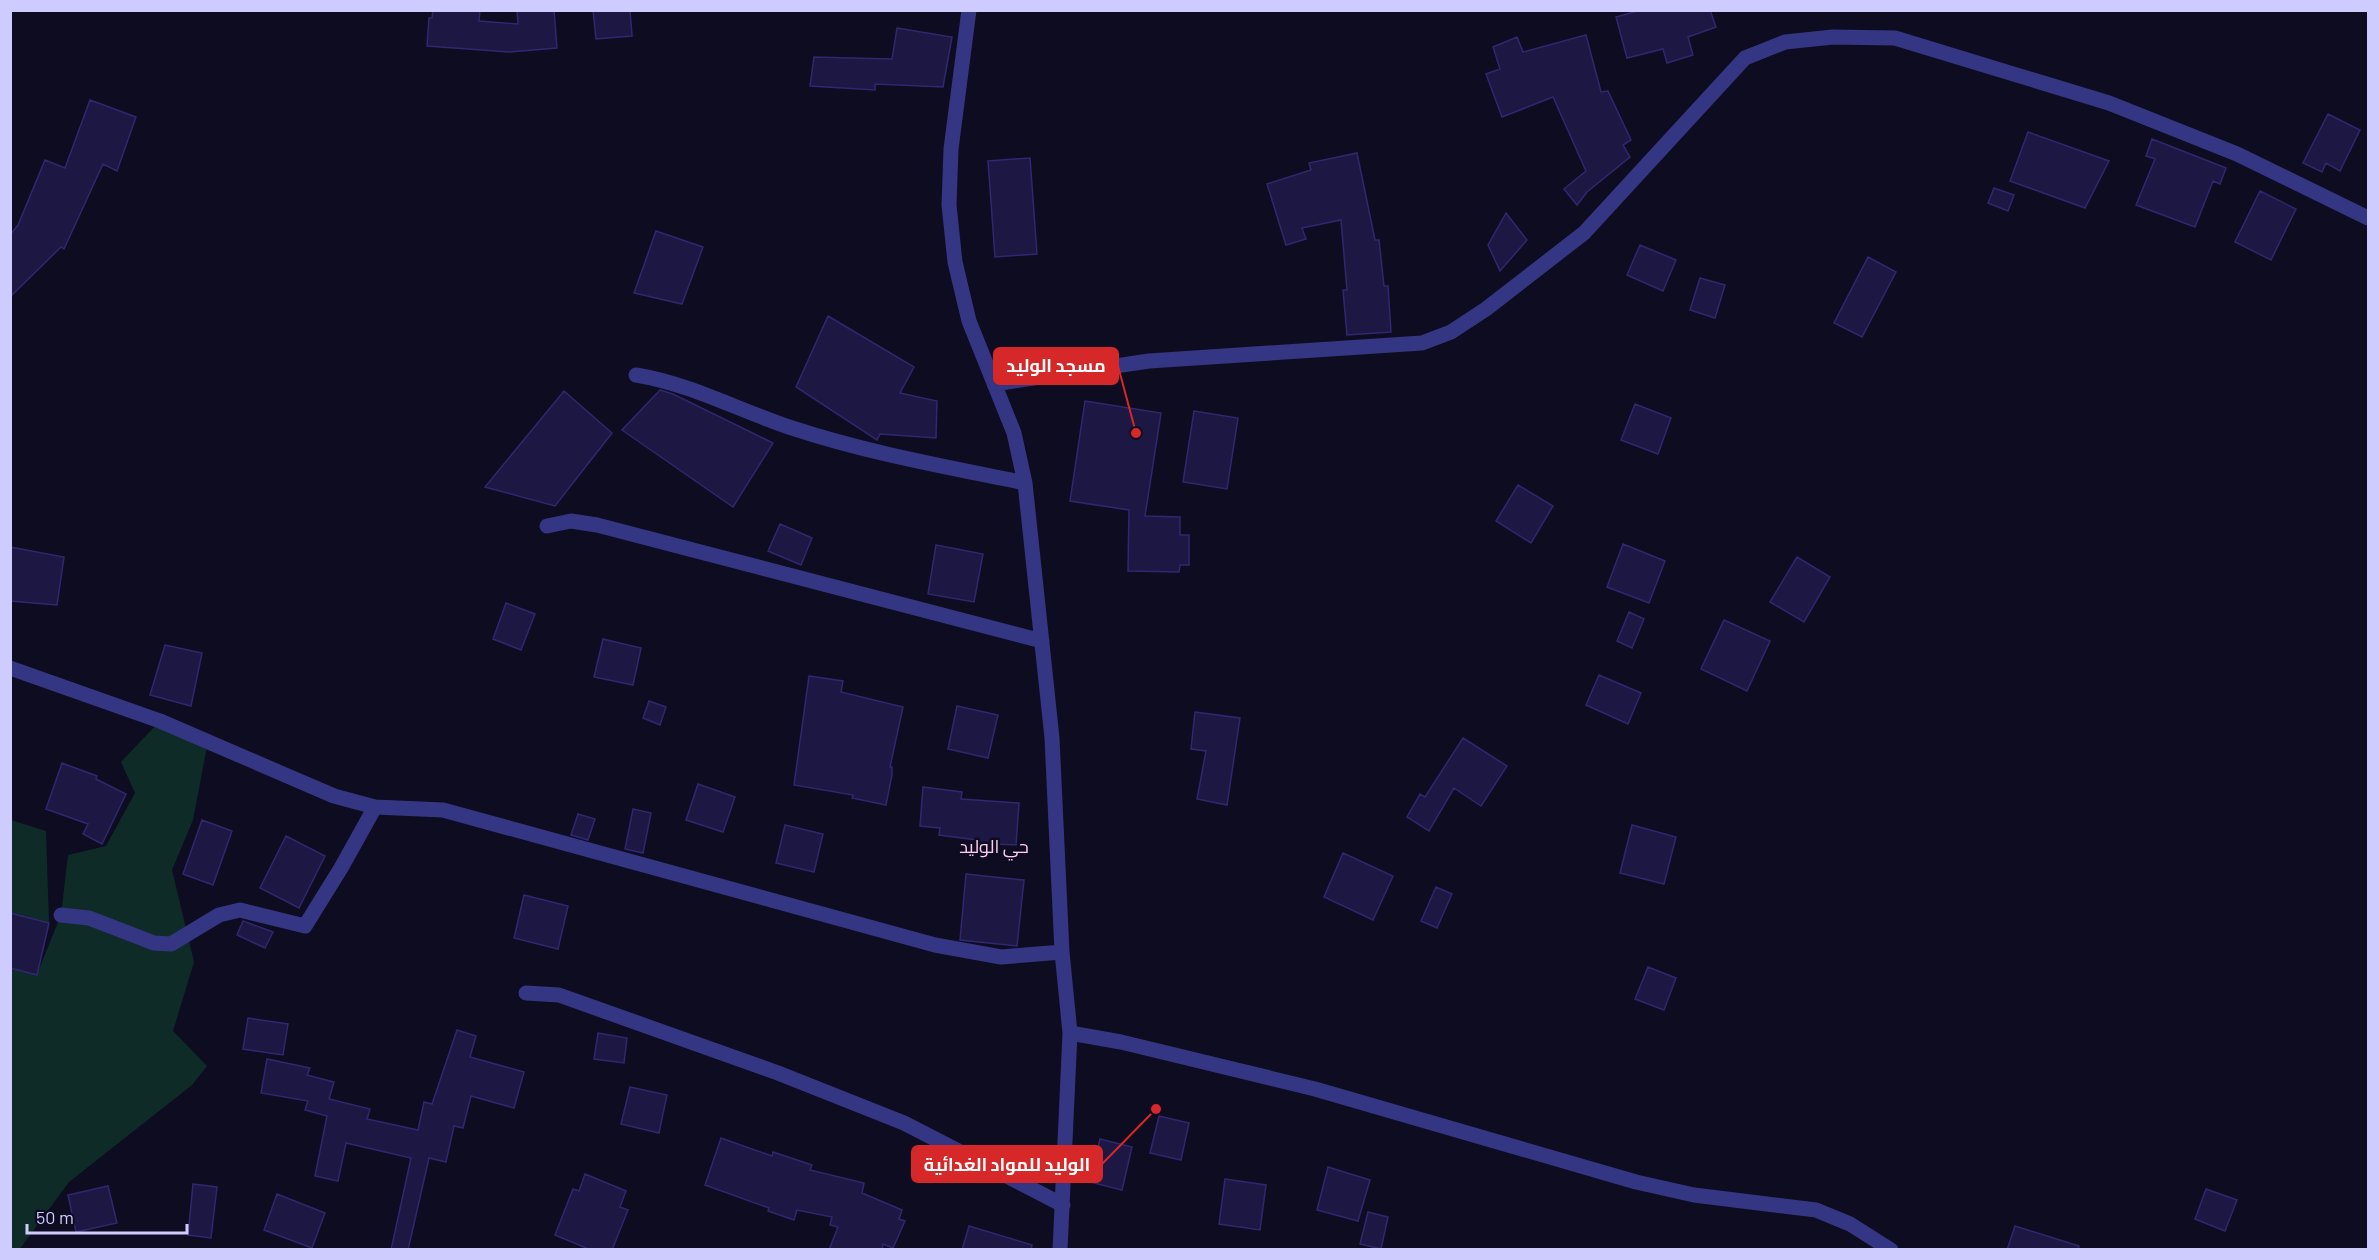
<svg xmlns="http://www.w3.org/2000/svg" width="2379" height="1260" font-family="Barlow,Cairo,sans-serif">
	<rect width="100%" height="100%" fill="#0e0c21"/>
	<path fill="#0e2b28" d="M160 721 208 741 193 820 172 870 194 962 173 1031 207 1066 192 1085 69 1182 19 1250 10 1249V968L37 974 61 915 68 855 106 846 135 793 121 762Z
		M11 820 46 831 49 923 11 913Z"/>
	<path fill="#1d1743" stroke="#312770" stroke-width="1.5" d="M433 10H480L479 21 518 24 517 10H554L557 48 509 52 427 46 429 18H432Z
		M593 10H630L632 36 596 39Z
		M1641 10H1710L1716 27 1688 37 1693 55 1667 63 1663 49 1627 58 1616 17Z
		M897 28 952 37 943 87 875 84V90L810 86 814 57 892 59Z
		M1586 35 1601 92 1608 91 1631 140 1623 145 1630 157 1587 192 1577 205 1564 189 1586 171 1553 97 1502 117 1486 74 1500 69 1493 47 1517 37 1523 52Z
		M90 100 136 117 117 171 103 164 64 249 61 247 10 297V235L18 225 45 160 65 168Z
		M2328 114 2360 130 2340 171 2326 163 2322 172 2303 163Z
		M2028 132 2109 161 2085 208 2010 181Z
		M2152 139 2226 168 2220 184 2213 181 2195 227 2136 205 2155 159 2146 156Z
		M1357 153 1375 240H1379L1384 286H1388L1391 332 1347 335 1343 290H1347L1341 220 1302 228 1306 239 1286 245 1267 184 1311 170 1309 163Z
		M1030 158 1037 254 995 257 988 161Z
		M1994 188 2014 195 2008 211 1988 203Z
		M2260 191 2296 209 2271 260 2235 242Z
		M1506 213 1527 240 1500 271 1488 245Z
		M656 231 703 247 682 304 634 293Z
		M1640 245 1676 260 1663 291 1627 275Z
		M1868 257 1896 272 1862 337 1834 323Z
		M1700 278 1725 285 1715 318 1690 310Z
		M828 316 914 367 900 393 937 401 936 438 880 434 877 440 796 387Z
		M660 390 673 394 773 443 733 507 622 430Z
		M564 391 612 433 555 506 485 487Z
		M1085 401 1161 413 1145 516 1180 517V535H1189V565H1180L1179 572 1128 571 1129 510 1070 501Z
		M1635 404 1671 418 1658 454 1621 440Z
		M1194 411 1238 418 1227 489 1183 482Z
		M1518 485 1553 506 1531 543 1496 521Z
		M780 524 812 538 801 565 768 551Z
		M1623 544 1665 561 1649 603 1607 587Z
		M936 545 983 554 974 602 928 594Z
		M10 547 64 557 57 605 10 601Z
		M1797 557 1830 577 1804 622 1770 602Z
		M506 603 535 614 521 650 493 639Z
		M1629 612 1644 619 1632 648 1617 641Z
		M1724 620 1770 641 1747 691 1701 669Z
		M603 639 641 648 633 685 594 677Z
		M165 645 202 653 191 706 150 695Z
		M1599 675 1641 693 1628 724 1586 705Z
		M809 676 843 681 841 692 903 707 890 767H892V775L886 805 852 798 853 795 794 785Z
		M649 701 666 707 660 725 643 718Z
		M957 706 998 715 988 758 948 749Z
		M1195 712 1240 718 1227 805 1197 799 1206 751 1191 749Z
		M1463 738 1507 766 1481 806 1454 788 1429 831 1407 817 1420 794 1425 797Z
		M62 763 97 776 96 779 126 794 102 844 83 834 88 824 46 809Z
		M698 784 735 797 723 832 686 820Z
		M923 787 962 792 961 799 1019 803 1016 845 977 843V840L939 835 940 828 920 826Z
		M633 809 651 813 643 853 625 849Z
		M578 814 595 819 588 840 571 835Z
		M202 820 232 831 213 885 183 874Z
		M785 825 823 834 814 872 776 863Z
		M1632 825 1676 837 1664 884 1620 873Z
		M286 836 325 856 299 908 260 888Z
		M1343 853 1393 876 1373 920 1324 897Z
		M966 874 1024 880 1017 946 960 940Z
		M1436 887 1452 894 1437 928 1421 921Z
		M524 895 568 906 558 949 514 938Z
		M10 913 49 923 37 975 10 968Z
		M243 921 273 932 265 948 237 935Z
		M1648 967 1676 978 1664 1010 1635 999Z
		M248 1018 288 1024 283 1055 243 1049Z
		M457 1030 476 1036 470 1057 524 1072 514 1108 471 1096 463 1128 454 1126 446 1162 429 1158 408 1250H391L411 1158 346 1143 338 1181 315 1176 327 1116 305 1110 308 1101 261 1093 267 1059 310 1068 307 1075 334 1082 329 1099 370 1109 367 1119 418 1130 424 1102 432 1104Z
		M598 1033 627 1038 624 1063 594 1059Z
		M630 1087 667 1095 659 1133 621 1124Z
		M1159 1116 1189 1123 1181 1160 1150 1153Z
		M721 1138 772 1156 773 1152 812 1165 810 1170 864 1183 862 1193 902 1210 899 1219 905 1221 893 1248 883 1244 882 1250H829L838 1227 830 1225 832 1217 797 1210 794 1220 768 1211 769 1208 705 1185Z
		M1100 1139 1132 1147 1122 1190 1090 1182Z
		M1328 1167 1370 1180 1358 1221 1317 1210Z
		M585 1174 626 1191 620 1207 628 1210 612 1250H591L555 1235 573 1189 579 1191Z
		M1225 1179 1266 1185 1260 1230 1219 1224Z
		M193 1184 217 1187 211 1238 188 1235Z
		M108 1186 117 1223 76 1232 68 1195Z
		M2206 1189 2237 1200 2225 1231 2195 1219Z
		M277 1194 325 1213 312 1248 264 1230Z
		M1368 1212 1388 1217 1381 1249 1360 1244Z
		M969 1226 1032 1245 1031 1250H962Z
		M2015 1226 2079 1246 2078 1250H2007Z"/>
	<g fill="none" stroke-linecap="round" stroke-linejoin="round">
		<path stroke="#343683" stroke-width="15" d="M969 10 951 149 949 205 955 262 969 321 1014 433 1025 483 1052 738 1062 952 1070 1033 1060 1250
			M636 375C691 384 740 411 792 428 868 453 947 467 1025 483
			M994 384 1149 361 1422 343 1451 332 1486 309 1584 233 1745 58 1785 42 1833 37 1895 38 2109 103 2237 154 2368 218
			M547 526 571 521 597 525 1042 641
			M10 668 160 721 334 796 375 807 443 810 935 945 1001 957 1062 952
			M61 915 89 918 154 943 171 944 219 915 240 910 305 926 341 868 375 807
			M526 993 559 995 778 1073 904 1123 1063 1205
			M1070 1033 1121 1042 1315 1089 1636 1182 1694 1195 1816 1210 1850 1224 1891 1250"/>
	</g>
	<g text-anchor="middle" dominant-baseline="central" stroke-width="5" stroke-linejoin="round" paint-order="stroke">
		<g font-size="18" fill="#ffcdf0" stroke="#0e0c21">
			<text x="994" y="846">حي الوليد</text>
		</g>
	</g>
	<path fill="none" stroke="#d62828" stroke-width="2" d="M1136 433L1118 366M1156 1109L1102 1164"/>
	<g fill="#d62828" stroke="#0e0c21" stroke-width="2">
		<circle cx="1136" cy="433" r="6"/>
		<circle cx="1156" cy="1109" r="6"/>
	</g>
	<g fill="#d62828" stroke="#d62828" stroke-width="2">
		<rect x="994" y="348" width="124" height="36" rx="6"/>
		<rect x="912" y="1146" width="190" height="36" rx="6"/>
	</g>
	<g font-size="18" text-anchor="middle" font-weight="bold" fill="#fff">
		<text x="1056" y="372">مسجد الوليد</text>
		<text x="1007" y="1171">الوليد للمواد الغدائية</text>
	</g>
	<rect width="2379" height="1260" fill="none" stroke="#cecbff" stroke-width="24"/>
	<path d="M27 1224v9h160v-9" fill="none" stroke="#cecbff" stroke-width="3"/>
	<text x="36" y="1224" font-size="18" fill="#cecbff" stroke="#0e0c21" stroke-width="4.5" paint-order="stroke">50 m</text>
</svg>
